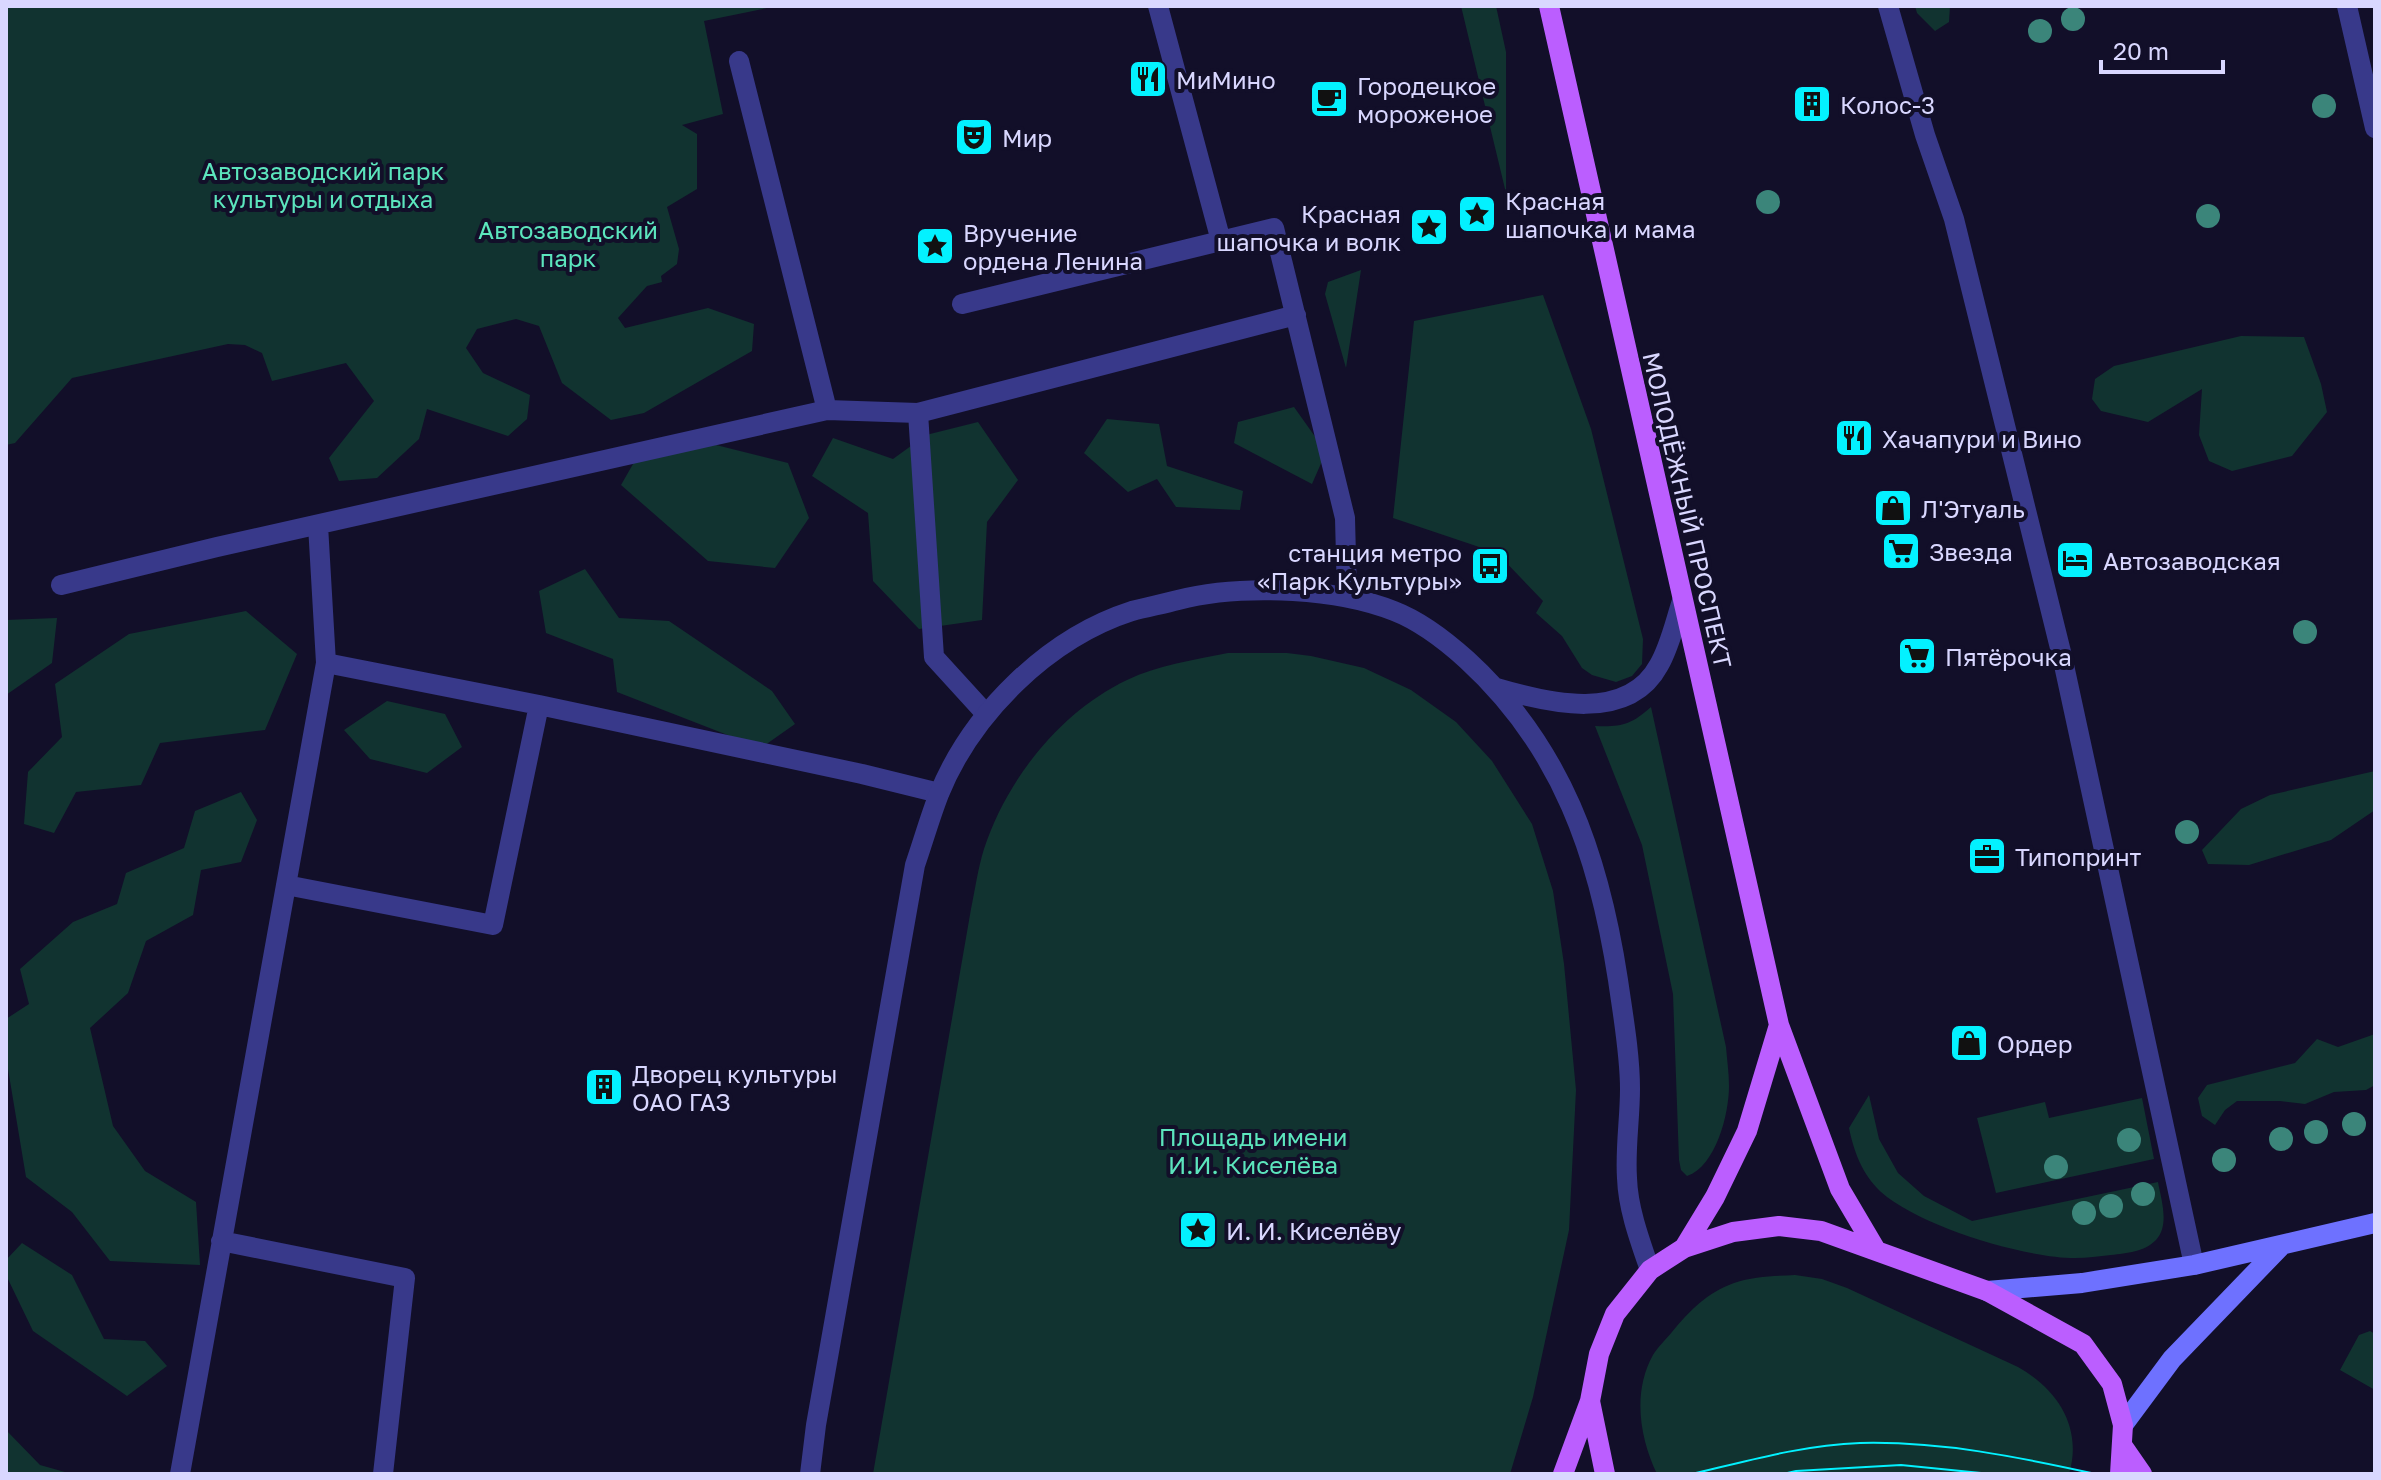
<svg xmlns="http://www.w3.org/2000/svg" width="2381" height="1480" font-family="'Golos Text',sans-serif">
	<rect width="100%" height="100%" fill="#120f29"/>
	<path fill="#113330" d="M6 6H777L704 21 723 114 682 125 697 134V189L667 207 679 249 677 264 661 276 662 282 647 286 618 318 625 328 708 308 754 324 752 351 644 413 611 420 562 383 539 326 516 319 477 329 466 348 483 373 530 395 527 419 508 436 427 409 419 439 377 478 339 481 329 458 374 401 346 363 272 381 262 353 245 345 228 344 72 378 15 443 6 445Z
		M1461 6H1496L1506 52V193Z
		M1915 6H1950L1949 22 1935 31 1917 13Z
		M1361 270 1346 368 1325 294 1328 282Z
		M1543 295 1591 429 1643 639 1642 664 1632 676 1616 682 1592 675 1582 668 1562 636 1536 613 1543 601 1497 553 1393 518 1414 321Z
		M2241 336 2304 337 2321 384 2327 412 2292 456 2232 471 2209 461 2199 435 2202 389 2148 422 2101 411 2092 399 2095 379 2114 366Z
		M1294 407 1326 452 1312 484 1234 443 1238 422Z
		M1107 419 1159 424 1167 466 1243 491 1240 510 1176 507 1157 479 1128 492 1084 453Z
		M978 422 1018 480 987 522 982 620 919 629 873 581 868 513 812 476 833 438 893 459 926 435Z
		M716 445 788 463 809 518 775 568 708 561 621 485 637 457Z
		M585 569 619 618 669 621 772 691 795 724 761 748 617 692 613 659 546 633 539 591Z
		M246 611 297 654 265 730 160 743 141 785 76 792 54 833 24 824 28 772 62 737 55 684 129 634Z
		M57 618 52 663 6 695V620Z
		M1228 653H1287L1311 656 1364 668 1411 690 1456 722 1492 761 1532 824 1553 891 1564 964 1576 1090 1569 1230 1533 1397 1510 1474H873L971 909C975 890 978 868 984 849 1007 779 1060 712 1127 680 1158 665 1194 660 1228 653Z
		M387 701 445 714 462 747 427 773 370 759 344 730Z
		M1651 707 1726 1047C1727 1060 1729 1073 1729 1086 1729 1114 1716 1166 1687 1176L1681 1170 1679 1160 1673 994 1642 845 1595 726C1621 727 1631 725 1651 707Z
		M2375 771V810L2331 840 2249 865 2208 864 2202 850 2241 809 2270 795Z
		M241 792 257 820 241 862 201 870 193 915 146 941 128 993 90 1028 113 1126 145 1171 196 1202 200 1265 110 1261 72 1212 26 1177 6 1057V1019L29 1004 20 969 73 922 117 904 126 873 184 848 195 811Z
		M2375 1034V1085L2366 1090 2334 1092 2305 1104 2280 1101H2237L2225 1110 2215 1125 2202 1116 2198 1098 2207 1085 2295 1063 2317 1039 2338 1047Z
		M1869 1095 1879 1139 1898 1173 1924 1196 1972 1221 2158 1182C2161 1199 2170 1225 2156 1240 2144 1252 2127 1253 2111 1255 2099 1256 2087 1258 2075 1258 2024 1258 1919 1226 1881 1192 1862 1174 1854 1152 1849 1128Z
		M2142 1098 2154 1159 1996 1193 1977 1118 2045 1102 2049 1118Z
		M22 1243 72 1275 104 1339 145 1341 167 1366 127 1396 33 1331 6 1275V1260Z
		M1795 1275 1822 1279 1847 1288 2018 1367C2057 1389 2083 1427 2069 1474H1657C1640 1438 1632 1393 1653 1355 1658 1347 1666 1339 1672 1332 1690 1310 1707 1293 1734 1283 1754 1276 1775 1276 1795 1275Z
		M2370 1331 2375 1334V1390L2340 1370 2359 1335Z
		M6 1430 40 1465 72 1474H6Z"/>
	<g fill="none" stroke-linecap="round" stroke-linejoin="round">
		<path stroke="#38398a" stroke-width="20" d="M1158 6 1221 241
			M2347 6 2375 128
			M739 61 827 410
			M962 304 1274 228 1345 518 1347 596
			M918 413 934 657 986 714
			M61 585 217 547 827 410 918 413 1296 315
			M326 663 539 705
			M286 885 493 925 539 705 862 774 939 793
			M221 1241 405 1278 383 1474
			M180 1474 326 663 318 525"/>
		<path stroke="#38398a" stroke-width="20" d="M1888 6 1925 135 1954 219 2062 656 2194 1265
			M1497 688C1548 703 1628 723 1659 665 1670 646 1675 622 1682 601
			M810 1474 816 1425 915 865C923 842 930 817 939 794 972 713 1048 638 1132 611 1147 607 1163 604 1178 600 1216 590 1254 589 1293 591 1328 593 1361 598 1394 611 1420 621 1446 641 1467 660 1562 747 1599 856 1618 980 1623 1015 1630 1054 1630 1089 1630 1119 1625 1148 1627 1178 1628 1209 1640 1241 1650 1270"/>
		<path stroke="#6e71ff" stroke-width="20" d="M1987 1291 2082 1283 2194 1265 2375 1223
			M2123 1425 2172 1359 2281 1246"/>
		<path stroke="#bb5eff" stroke-width="20" d="M1549 6 1779 1025 1840 1189 1876 1250
			M1684 1248 1715 1197 1747 1131 1779 1025
			M2124 1448 2142 1474
			M1563 1474 1590 1401
			M1605 1474 1590 1401 1599 1354 1615 1314 1650 1270 1684 1248 1733 1232 1779 1226 1821 1231 1987 1291 2083 1344 2112 1384 2123 1425 2120 1474"/>
		<path stroke="#03f1ff" stroke-width="2" d="M1692 1474C1747 1461 1803 1445 1860 1443 1941 1441 2018 1457 2096 1474
			M1783 1474 1796 1471 1901 1465 1991 1474"/>
	</g>
	<g fill="#3b857a">
		<circle cx="2073" cy="19" r="12"/>
		<circle cx="2040" cy="31" r="12"/>
		<circle cx="2324" cy="106" r="12"/>
		<circle cx="1768" cy="202" r="12"/>
		<circle cx="2208" cy="216" r="12"/>
		<circle cx="2305" cy="632" r="12"/>
		<circle cx="2187" cy="832" r="12"/>
		<circle cx="2354" cy="1124" r="12"/>
		<circle cx="2316" cy="1132" r="12"/>
		<circle cx="2281" cy="1139" r="12"/>
		<circle cx="2129" cy="1140" r="12"/>
		<circle cx="2224" cy="1160" r="12"/>
		<circle cx="2056" cy="1167" r="12"/>
		<circle cx="2143" cy="1194" r="12"/>
		<circle cx="2111" cy="1206" r="12"/>
		<circle cx="2084" cy="1213" r="12"/>
	</g>
	<defs>
		<g id="restaurant-square" transform="scale(2)"><rect x="-9" y="-9" width="18" height="18" rx="4" fill="#03f1ff" stroke="#120f29"/><path d="M-5-6h1v4h1v-4h1v4h1v-4h1v5L-1.5 .5V6h-2V.5L-5-1ZM5-6V6H3V1.5H1.5Q1.5-4 5-6Z" fill="#111"/></g>
		<g id="cafe-square" transform="scale(2)"><rect x="-9" y="-9" width="18" height="18" rx="4" fill="#03f1ff" stroke="#120f29"/><path d="M-5.5-4.5H6V0H3Q3 3.5 0 3.5H-2.5Q-5.5 3.5-5.5 0ZM3-3.2v2h1.7v-2ZM-6 4.5H4V6H-6Z" fill="#111"/></g>
		<g id="building-square" transform="scale(2)"><rect x="-9" y="-9" width="18" height="18" rx="4" fill="#03f1ff" stroke="#120f29"/><path d="M-4-6H4V6H1V3H-1V6H-4ZM-2.5-4.3h1.7v1.8h-1.7ZM.8-4.3h1.7v1.8H.8ZM-2.5-1h1.7V.8h-1.7ZM.8-1h1.7V.8H.8Z" fill="#111"/></g>
		<g id="theatre-square" transform="scale(2)"><rect x="-9" y="-9" width="18" height="18" rx="4" fill="#03f1ff" stroke="#120f29"/><path d="M-5-5.5Q0-4 5-5.5V0Q5 5 0 6Q-5 5-5 0ZM-3.3-2.5H-1v1.5H-3.3ZM1-2.5H3.3v1.5H1ZM-2.8 1Q0 5.5 2.8 1Z" fill="#111"/></g>
		<g id="sight-square" transform="scale(2)"><rect x="-9" y="-9" width="18" height="18" rx="4" fill="#03f1ff" stroke="#120f29"/><path d="M0-6L1.8-2.2L6-1.7L2.9 1.2L3.7 5.4L0 3.3L-3.7 5.4L-2.9 1.2L-6-1.7L-1.8-2.2Z" fill="#111"/></g>
		<g id="shop-square" transform="scale(2)"><rect x="-9" y="-9" width="18" height="18" rx="4" fill="#03f1ff" stroke="#120f29"/><path d="M-5-2.5h2.3a2.7 3.5 0 0 1 5.4 0H5L5.5 6h-11ZM-1.5-2.5h3a1.5 2.3 0 0 0-3 0Z" fill="#111"/></g>
		<g id="supermarket-square" transform="scale(2)"><rect x="-9" y="-9" width="18" height="18" rx="4" fill="#03f1ff" stroke="#120f29"/><path d="M-6-5.5h2.5l.6 2H6L4.5 2H-2.5L-4.4-4H-6ZM-1.5 3.2a1.3 1.3 0 1 0 .1 0ZM3 3.2a1.3 1.3 0 1 0 .1 0Z" fill="#111"/></g>
		<g id="hotel-square" transform="scale(2)"><rect x="-9" y="-9" width="18" height="18" rx="4" fill="#03f1ff" stroke="#120f29"/><path d="M-6-4.5h1.5V1H6V5H4.5V3h-9V5H-6ZM-4 0a1.8 1.8 0 1 1 3.6 0ZM.5 0V-2.5h3Q6-2.5 6 0Z" fill="#111"/></g>
		<g id="bus-square" transform="scale(2)"><rect x="-9" y="-9" width="18" height="18" rx="4" fill="#03f1ff" stroke="#120f29"/><path d="M-5-6H5V4H4V6H2V4H-2V6H-4V4H-5ZM-3.5-4V0h7V-4ZM-3.5 1.2v1.5H-2V1.2ZM2 1.2v1.5H3.5V1.2Z" fill="#111"/></g>
		<g id="office-square" transform="scale(2)"><rect x="-9" y="-9" width="18" height="18" rx="4" fill="#03f1ff" stroke="#120f29"/><path d="M-6-3h4V-5.5h4V-3h4V5H-6ZM-1-4.5V-3h2v-1.5ZM-6 0V1H6V0Z" fill="#111"/></g>
	</defs>
	<g fill-rule="evenodd">
		<use href="#restaurant-square" x="1148" y="79"/>
		<use href="#cafe-square" x="1329" y="99"/>
		<use href="#building-square" x="1812" y="104"/>
		<use href="#theatre-square" x="974" y="137"/>
		<use href="#sight-square" x="1477" y="214"/>
		<use href="#sight-square" x="1429" y="227"/>
		<use href="#sight-square" x="935" y="246"/>
		<use href="#restaurant-square" x="1854" y="438"/>
		<use href="#shop-square" x="1893" y="508"/>
		<use href="#supermarket-square" x="1901" y="551"/>
		<use href="#hotel-square" x="2075" y="560"/>
		<use href="#bus-square" x="1490" y="566"/>
		<use href="#supermarket-square" x="1917" y="656"/>
		<use href="#office-square" x="1987" y="856"/>
		<use href="#shop-square" x="1969" y="1043"/>
		<use href="#building-square" x="604" y="1087"/>
		<use href="#sight-square" x="1198" y="1230"/>
	</g>
	<g text-anchor="middle" dominant-baseline="central" stroke-width="8" stroke-linejoin="round" paint-order="stroke">
		<g font-size="24" fill="#d9d7ff" stroke="#120f29" text-anchor="start">
			<text x="1176" y="79">МиМино</text>
			<text x="1357" y="85">Городецкое<tspan x="1357" dy="28">мороженое</tspan></text>
			<text x="1840" y="104">Колос-3</text>
			<text x="1002" y="137">Мир</text>
			<text x="1505" y="200">Красная<tspan x="1505" dy="28">шапочка и мама</tspan></text>
			<text x="1401" y="213" text-anchor="end">Красная<tspan x="1401" dy="28">шапочка и волк</tspan></text>
			<text x="963" y="232">Вручение<tspan x="963" dy="28">ордена Ленина</tspan></text>
			<text x="1882" y="438">Хачапури и Вино</text>
			<text x="1921" y="508">Л'Этуаль</text>
			<text x="1929" y="551">Звезда</text>
			<text x="1462" y="552" text-anchor="end">станция метро<tspan x="1462" dy="28">«Парк Культуры»</tspan></text>
			<text x="2103" y="560">Автозаводская</text>
			<text x="1945" y="656">Пятёрочка</text>
			<text x="2015" y="856">Типопринт</text>
			<text x="1997" y="1043">Ордер</text>
			<text x="632" y="1073">Дворец культуры<tspan x="632" dy="28">ОАО ГАЗ</tspan></text>
			<text x="1226" y="1230">И. И. Киселёву</text>
		</g>
		<g font-size="24" fill="#5ce5bd" stroke="#120f29">
			<text x="323" y="170">Автозаводский парк<tspan x="323" dy="28">культуры и отдыха</tspan></text>
			<text x="568" y="229">Автозаводский<tspan x="568" dy="28">парк</tspan></text>
			<text x="1253" y="1136">Площадь имени<tspan x="1253" dy="28">И.И. Киселёва</tspan></text>
		</g>
		<g font-size="24" fill="#d9d7ff" stroke="#120f29">
			<text transform="translate(1688 510) rotate(77)">МОЛОДЁЖНЫЙ ПРОСПЕКТ</text>
		</g>
	</g>
	<rect width="2381" height="1480" fill="none" stroke="#d9d7ff" stroke-width="16"/>
	<path d="M2101 60v12h122v-12" fill="none" stroke="#d9d7ff" stroke-width="4"/>
	<text x="2113" y="60" font-size="24" fill="#d9d7ff" stroke="#120f29" stroke-width="6" paint-order="stroke">20 m</text>
</svg>
